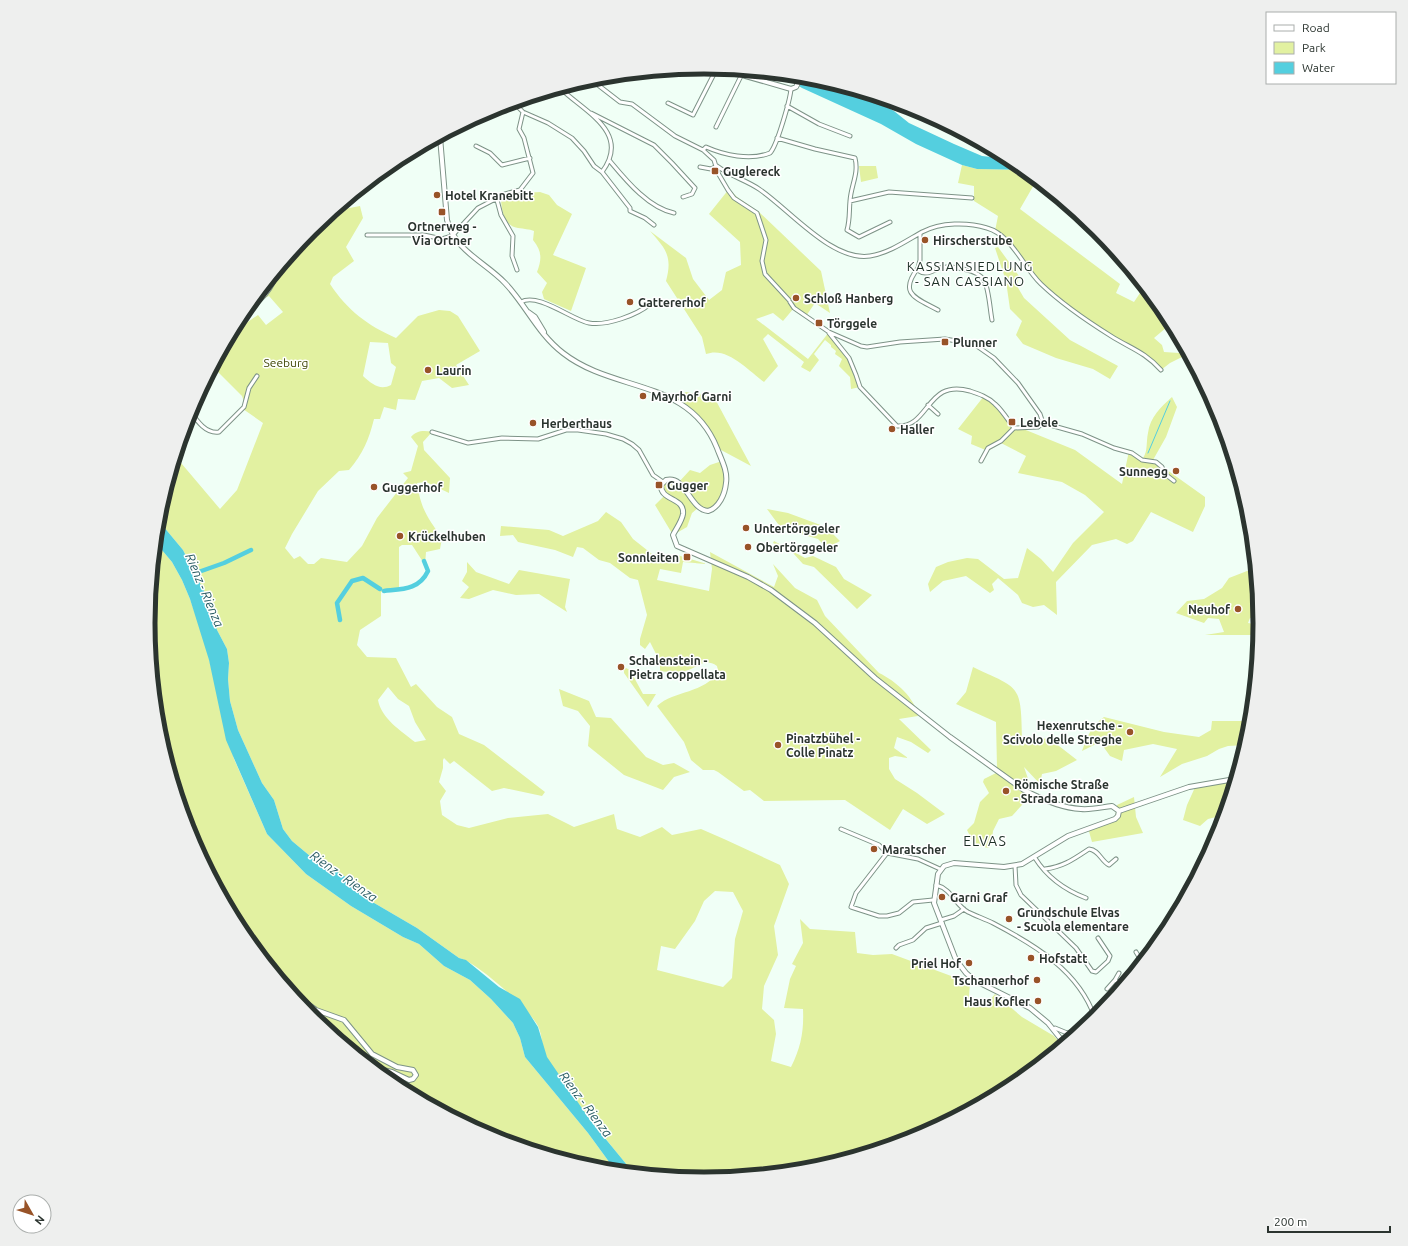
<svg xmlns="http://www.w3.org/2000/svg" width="1408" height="1246" font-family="Ubuntu,sans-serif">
	<rect width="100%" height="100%" fill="#f0fff6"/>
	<path fill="#e2f1a1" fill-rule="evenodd" d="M962 165 977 169 1024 170 1044 186 1035 183 1020 209 1120 284 1116 293 1134 302 1144 287 1170 321 1167 327 1154 338 1162 345 1164 352 1179 353 1186 355 1170 363 1161 370 1154 362 1087 322 1041 284 1010 242 995 231 998 216 974 201V186L958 183Z
		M859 166H876L878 178 861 182Z
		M729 189 737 197 759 212 821 271 830 313 815 303 806 316 794 308 783 321 773 313 756 319 808 359 829 332 834 336 836 341 849 358 860 387 851 389 850 377 839 366 842 359 835 354 836 351 831 347V345L825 340 814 354 819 360 810 372 801 367 804 362 768 334 763 339 778 366 764 382C748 370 727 346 706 354L702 337 666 281C673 256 665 248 650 231L686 258 693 279 709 300 722 290 726 272 741 265 740 242 709 214Z
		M540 192 549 195 557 205 572 214 553 255 586 268 571 311 544 299 542 292 547 283 537 272C542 259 542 251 533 240L534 231C529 229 524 229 518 228 504 226 502 211 501 200L523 193Z
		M360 206 363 218 346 247 354 261 333 277 330 284C348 311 367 325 396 338L418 316 439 310 450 311 458 316 480 351 456 365 469 385 452 388 439 378 422 381 415 400 398 399 396 410 384 407 380 419H374C369 439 363 454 349 470L339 471 318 491 292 534 285 548 294 559 300 556 308 564H314L321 558 347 562 362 546 377 518 408 478 403 473 411 471 418 446 411 437C416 431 423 430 432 432L423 442 424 450 450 478 449 493 426 482 417 483C421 509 427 517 442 538L440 549 426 552 425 565 412 545H402L399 547V588L381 592V616L360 630 357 645 367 657 396 658 411 687 416 684 437 707 452 717 459 734 484 745 545 792 542 796 504 788 492 791 454 761 450 764 444 758 443 760V768L439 782 446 791 440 801 442 815 457 825 469 828 508 818 548 814 574 827 614 814 617 829 640 837 662 827 672 835 701 829 724 839 780 865 789 884 774 926 778 955 764 986 762 1009 774 1020 776 1034 771 1061 791 1067C801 1047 804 1031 803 1009L784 1008 790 979 796 966 792 964 803 943 800 919 810 929 855 932 857 953 873 955 892 954 970 983 969 996 984 1007 995 994 1022 1017 1054 1036 1062 1045 1013 1085 917 1137 812 1168 704 1179 631 1172 627 1165C599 1131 571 1096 547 1058 541 1048 543 1036 538 1026 529 1009 477 962 459 958L417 928 369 900 358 891 349 879 334 870 322 866 292 841 283 829 274 800 262 783 238 730 230 701 228 679 229 663 227 649 217 630 211 614 209 601 183 550 158 520 159 514 176 457 220 509 237 490 263 423 243 409 245 404 242 396 213 367 236 325 239 328 258 315 266 325 283 312 269 296 261 300 237 323 242 314 296 247 331 224 323 220 334 211ZM370 342 388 343 391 363 396 367 391 385C380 391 372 384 363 376ZM388 687 398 699 409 706 415 722 426 740 415 742C401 731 381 718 378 700ZM715 891 733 892 743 911 735 939 732 978 723 987 657 970 661 946 675 949 695 921 704 901Z
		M998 247 1019 276 1017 286 1024 298 1070 340 1118 366 1110 379 1093 369 1056 358 1023 344 1016 335 1022 321 1010 309 1006 281 995 248Z
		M686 392 714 397 751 466 721 450 718 451 706 426 673 399Z
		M984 396 989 397 1016 426 1075 450 1122 484 1129 451 1143 458C1148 451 1146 442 1148 433 1150 417 1161 407 1172 397L1177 407 1166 437 1153 460 1205 497V506L1193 532 1151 512 1133 541 1127 544 1116 539 1092 545 1056 582 1057 615 1044 605 1033 607 1022 603 1018 595 998 578 992 584 994 590 990 593 966 576 943 581 930 592 928 584 936 567 948 562 967 558 978 559 1004 579 1018 578 1027 548 1041 559 1053 572 1073 543 1104 512 1085 495 1062 482 1018 473 1026 456 1001 443 988 451 971 444 972 436 958 429Z
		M722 461 727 480 720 502 711 510 698 508 692 513 687 527 673 535 655 505 665 495 661 488 666 480 678 483 690 470 700 473 710 465Z
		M767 509 788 513 826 527 840 541 827 548 818 539 781 528Z
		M606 512 621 522 633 539 652 554 677 555 707 564 683 562 681 573 660 569 657 580 709 591 712 569 710 552 774 587 778 576 773 564 795 588 817 600 825 616 879 673C896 681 915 698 918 716L899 719 931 750 928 753 911 742 897 737 894 748 908 758 895 756 889 758V769L895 779 917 793 945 814 927 824 903 809 890 830 845 800 764 801 750 790 744 791 718 772 714 770H703L691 760 684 742 657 706C674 690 705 694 718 671L717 666C704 657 698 668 685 671 677 673 668 672 660 671V662L650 642 645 649 640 645V639L647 615 638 580 630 578 610 563 599 560 583 548 577 547 573 557 555 550 518 542 513 535 500 536 501 526 549 530 563 536 598 521Z
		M774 541 805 558 813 556 836 567 844 579 872 595 857 609 814 567 803 564 793 553 773 543Z
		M156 543 172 562 182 580 190 599 204 639 234 759 267 834 306 874 351 906 403 937 419 944 444 966 470 980 491 999 513 1023 520 1038 525 1057 588 1133 615 1170 595 1168 491 1137 395 1085 311 1016 242 932 190 836 159 731 148 623Z
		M467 562 476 572 509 584 519 570 570 579 565 607 567 612 539 594 516 595 493 590 469 599 460 598 469 587 462 581 467 572Z
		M1247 571H1255L1259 616 1258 618H1250L1248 623 1260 625 1259 635H1205L1224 632 1219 619 1208 618 1204 623 1176 613 1187 601 1204 599 1222 588 1229 578Z
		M624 667 630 670 643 694H656L648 707 624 673Z
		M973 667C1019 689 1021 683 1022 737L1050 739 1077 760 1056 771 1042 774 1040 784 1024 767 1033 793 1012 816 999 819 993 831 991 846 988 848 974 844 967 830 974 823 980 802 989 793 983 782 984 779 996 773 997 767 996 722 956 704 966 692Z
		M559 689 589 701 596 717 611 718 646 757 663 765 674 763 690 772 674 777 663 790 624 775 588 746 590 726 578 711 563 706Z
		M1104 717 1164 732 1199 737 1211 730 1212 721H1250L1245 745 1228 746 1219 749 1207 756 1182 764 1160 777 1177 749 1153 744 1124 750 1122 761 1110 756 1100 742 1082 751C1087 737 1091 726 1104 717Z
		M1236 777 1224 815 1208 819 1200 826 1183 820 1187 805 1197 783Z
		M1134 797 1136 817 1143 833 1092 842 1088 828 1115 818 1117 805Z"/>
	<path fill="#54cfdf" d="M752 72 813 78 835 84 867 97 894 111 909 123 954 144 982 156 1010 159 1024 170 977 169 962 165 916 144 881 124 802 88 791 81Z
		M158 520 183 550 209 601 211 614 217 630 227 649 229 663 228 679 230 701 238 730 262 783 274 800 283 829 292 841 322 866 334 870 349 879 358 891 369 900 417 928 459 958 466 960 499 987 520 999 538 1027 547 1057 590 1120 627 1165 631 1172 615 1170 588 1133 525 1057 520 1038 513 1023 491 999 470 980 444 966 419 944 403 937 351 906 306 874 267 834 226 740 209 660 190 599 182 580 172 562 156 543Z"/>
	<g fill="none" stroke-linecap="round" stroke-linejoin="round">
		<path stroke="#54cfdf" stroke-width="1" d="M1148 453 1170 401"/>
		<path stroke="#54cfdf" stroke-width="4.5" d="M190 575 224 563 251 550
			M384 591C402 589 419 590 428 571L424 561
			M340 620 337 603 352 581 363 578 380 589"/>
		<g stroke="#7d9387" stroke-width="5">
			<path id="minor" d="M588 80 598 85 620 102 632 104 675 136 703 150 714 160 718 173 728 190 734 198 757 213 766 240 762 261 765 274 789 300
				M560 88C583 111 632 132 602 172
				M514 103 523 112 548 123 572 138 584 151 594 166 602 172 630 208V211L645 218 654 225
				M668 103 693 115 717 68
				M787 106 819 124 850 136
				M591 113 654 145 672 163 695 188 692 194 683 197
				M716 127 742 74
				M777 138 815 149 855 158C859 174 851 185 850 201 849 211 850 220 847 230L859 237 890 222
				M476 146 490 153 502 165 530 158
				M703 150 706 147C724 155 750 161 770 153 777 146 790 100 791 89
				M609 160C625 179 648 208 674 213
				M717 166C730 176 746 180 759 189 789 209 832 262 870 256 889 253 906 241 922 232 941 222 968 222 987 228 1012 235 1023 267 1041 284 1062 304 1087 321 1111 336 1130 348 1145 352 1161 370
				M700 167 711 169 717 166
				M497 200 501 215 513 236 512 256 517 270
				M850 201 889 192 972 198
				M920 234V260L918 268 919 271C926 276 933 271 940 268 951 265 978 270 984 280 989 289 990 310 992 320
				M367 235H424L442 239 452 236 478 208 505 194 520 190 533 173 524 138 519 129 523 112
				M918 268C898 294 916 298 938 310
				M521 302C538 292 572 320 589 323 607 326 637 315 650 304
				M790 302 794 308 829 332 861 346 867 347 900 342 945 339 974 344 994 358 1018 383 1040 414 1043 423
				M238 320C254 305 272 294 277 272
				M829 333 849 358 856 375 860 387 897 426C930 428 926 378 970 391 979 394 988 397 995 404 1002 410 1008 420 1014 428L1038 427 1043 423
				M928 405 938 414
				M190 411C197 421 206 434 219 432L244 407 249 388 257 376
				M1043 423 1082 434 1114 448 1132 453 1142 460 1156 462 1162 467 1165 474 1174 481
				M432 432 468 443 502 438 538 439 566 430H578L606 434 623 439 632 444 639 450 653 475 663 482
				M981 461 988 448 1001 441 1014 428
				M841 829 879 845 887 853 918 859 940 869
				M887 853 856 893 851 907 879 916H887L899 913 913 902 933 900
				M1035 858C1047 877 1065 890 1086 898
				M1015 866 1016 885 1021 895 1076 948 1092 971 1096 972 1108 961 1110 956 1098 938
				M1045 869C1063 867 1074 859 1089 849 1099 850 1101 861 1109 865L1116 859
				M936 885C952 889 955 905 968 912 976 916 985 919 993 923 1035 945 1079 971 1095 1018
				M941 920 954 916 964 909
				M896 948 899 945 913 940 926 928 942 923
				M1136 952 1142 962
				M1115 980 1119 973
				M1107 989 1115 980 1123 985
				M1054 1029 1055 1028 1067 1033 1081 1029"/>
		</g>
		<g stroke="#7d9387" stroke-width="6">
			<path id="tertiary" d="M721 69 791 89 796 87 801 77
				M440 137 447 220C455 251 485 262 505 283 526 305 538 334 563 353 614 393 689 378 717 448 721 459 728 471 726 483 725 494 719 508 708 511 689 509 686 475 666 480L661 485C660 501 685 497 683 514 682 521 676 529 673 535L677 546 748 577 771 590 815 623 875 678 950 737 1024 790C1041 799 1062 808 1081 809 1092 810 1102 807 1112 806L1119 811
				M528 312 535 317 544 332
				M1119 811 1189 787 1235 779
				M291 992 316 1010 344 1020 372 1054 397 1067 413 1070 416 1075 413 1079 409 1080 392 1072 374 1068
				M1064 1043 1048 1023 1030 1008 974 980 966 973 956 960 934 903 938 874 944 866 954 863 1004 867 1022 864 1068 836 1115 819 1118 816 1119 811"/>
		</g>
		<use href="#minor" stroke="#fff" stroke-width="3"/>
		<use href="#tertiary" stroke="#fff" stroke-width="4"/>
	</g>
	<g fill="#985328" stroke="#fff" stroke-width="1.5">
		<rect x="711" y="167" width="8" height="8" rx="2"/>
		<circle cx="437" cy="195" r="4"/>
		<rect x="438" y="208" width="8" height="8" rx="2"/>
		<circle cx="925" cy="240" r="4"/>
		<circle cx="796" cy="298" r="4"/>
		<circle cx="630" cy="302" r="4"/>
		<rect x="815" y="319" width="8" height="8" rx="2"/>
		<rect x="941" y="338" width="8" height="8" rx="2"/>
		<circle cx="428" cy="370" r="4"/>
		<circle cx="643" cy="396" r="4"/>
		<rect x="1008" y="418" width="8" height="8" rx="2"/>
		<circle cx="533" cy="423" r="4"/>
		<circle cx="892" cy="429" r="4"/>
		<circle cx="1176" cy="471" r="4"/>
		<rect x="655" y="481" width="8" height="8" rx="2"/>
		<circle cx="374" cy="487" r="4"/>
		<circle cx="746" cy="528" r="4"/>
		<circle cx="400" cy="536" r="4"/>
		<circle cx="748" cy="547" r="4"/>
		<rect x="683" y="553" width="8" height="8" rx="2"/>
		<circle cx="1238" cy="609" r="4"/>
		<circle cx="621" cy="667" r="4"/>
		<circle cx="1130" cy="732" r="4"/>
		<circle cx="778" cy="745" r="4"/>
		<circle cx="1006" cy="791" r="4"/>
		<circle cx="874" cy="849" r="4"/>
		<circle cx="942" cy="897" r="4"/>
		<circle cx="1009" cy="919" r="4"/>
		<circle cx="1031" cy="958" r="4"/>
		<circle cx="969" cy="963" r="4"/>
		<circle cx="1037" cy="980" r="4"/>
		<circle cx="1038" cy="1001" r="4"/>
	</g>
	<g text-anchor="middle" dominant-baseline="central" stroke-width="3" stroke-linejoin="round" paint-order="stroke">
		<g font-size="12" font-weight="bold" fill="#2b342f" stroke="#fff" text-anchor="start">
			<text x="723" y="171">Guglereck</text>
			<text x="445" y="195">Hotel Kranebitt</text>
			<text x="442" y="226" text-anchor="middle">Ortnerweg -<tspan x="442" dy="14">Via Ortner</tspan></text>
			<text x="933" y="240">Hirscherstube</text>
			<text x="804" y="298">Schloß Hanberg</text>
			<text x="638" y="302">Gattererhof</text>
			<text x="827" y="323">Törggele</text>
			<text x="953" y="342">Plunner</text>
			<text x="436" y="370">Laurin</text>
			<text x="651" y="396">Mayrhof Garni</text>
			<text x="1020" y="422">Lebele</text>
			<text x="541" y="423">Herberthaus</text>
			<text x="900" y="429">Haller</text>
			<text x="1168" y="471" text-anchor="end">Sunnegg</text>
			<text x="667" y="485">Gugger</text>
			<text x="382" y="487">Guggerhof</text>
			<text x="754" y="528">Untertörggeler</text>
			<text x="408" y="536">Krückelhuben</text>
			<text x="756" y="547">Obertörggeler</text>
			<text x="679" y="557" text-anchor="end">Sonnleiten</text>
			<text x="1230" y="609" text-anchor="end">Neuhof</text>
			<text x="629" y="660">Schalenstein -<tspan x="629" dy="14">Pietra coppellata</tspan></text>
			<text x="1122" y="725" text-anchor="end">Hexenrutsche -<tspan x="1122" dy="14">Scivolo delle Streghe</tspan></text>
			<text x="786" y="738">Pinatzbühel -<tspan x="786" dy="14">Colle Pinatz</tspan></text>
			<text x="1014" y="784">Römische Straße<tspan x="1014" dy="14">- Strada romana</tspan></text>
			<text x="882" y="849">Maratscher</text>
			<text x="950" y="897">Garni Graf</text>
			<text x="1017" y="912">Grundschule Elvas<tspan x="1017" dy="14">- Scuola elementare</tspan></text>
			<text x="1039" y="958">Hofstatt</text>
			<text x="961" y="963" text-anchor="end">Priel Hof</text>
			<text x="1029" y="980" text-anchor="end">Tschannerhof</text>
			<text x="1030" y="1001" text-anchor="end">Haus Kofler</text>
		</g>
		<g font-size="12" fill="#3e4603" stroke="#fff">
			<text x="286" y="362">Seeburg</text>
		</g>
		<g font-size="13" letter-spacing="1" fill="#1e3127" stroke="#fff">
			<text x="970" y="266">KASSIANSIEDLUNG<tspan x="970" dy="15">- SAN CASSIANO</tspan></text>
		</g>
		<g font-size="13" font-style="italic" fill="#295c63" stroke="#fff">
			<text transform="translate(205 590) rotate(67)">Rienz - Rienza</text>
			<text transform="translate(344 876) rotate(35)">Rienz - Rienza</text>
			<text transform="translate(586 1104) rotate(53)">Rienz - Rienza</text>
		</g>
		<g font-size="14" letter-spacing="1" fill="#1e3127" stroke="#fff">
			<text x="985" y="841">ELVAS</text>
		</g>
	</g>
	<path d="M0 0H1408V1246H0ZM155 623a549 549 0 1 1 1098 0a549 549 0 1 1-1098 0Z" fill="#eeefee" fill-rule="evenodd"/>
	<path fill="none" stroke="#2b342f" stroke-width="5" d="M155 623a549 549 0 1 1 1098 0a549 549 0 1 1-1098 0Z"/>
	<rect x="1266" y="12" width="130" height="72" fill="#ffffff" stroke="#aaaeac"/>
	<rect x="1274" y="25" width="20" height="6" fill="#ffffff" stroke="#aaaeac"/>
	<text x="1302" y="32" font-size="12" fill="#2b342f">Road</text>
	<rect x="1274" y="42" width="20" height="12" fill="#e2f1a1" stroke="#aaaeac"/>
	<text x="1302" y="52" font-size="12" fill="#2b342f">Park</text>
	<rect x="1274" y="62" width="20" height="12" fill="#54cfdf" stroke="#aaaeac"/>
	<text x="1302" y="72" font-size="12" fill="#2b342f">Water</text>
	<g transform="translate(32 1214) rotate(129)"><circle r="19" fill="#ffffff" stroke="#aaaeac"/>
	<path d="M0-3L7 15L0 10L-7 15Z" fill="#985328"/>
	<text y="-6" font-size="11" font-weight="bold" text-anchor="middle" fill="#2b342f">N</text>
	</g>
	<path d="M1268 1226v6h122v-6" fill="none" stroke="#2b342f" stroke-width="2"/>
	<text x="1274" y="1226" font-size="12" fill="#2b342f" stroke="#ffffff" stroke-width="3" paint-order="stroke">200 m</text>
</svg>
